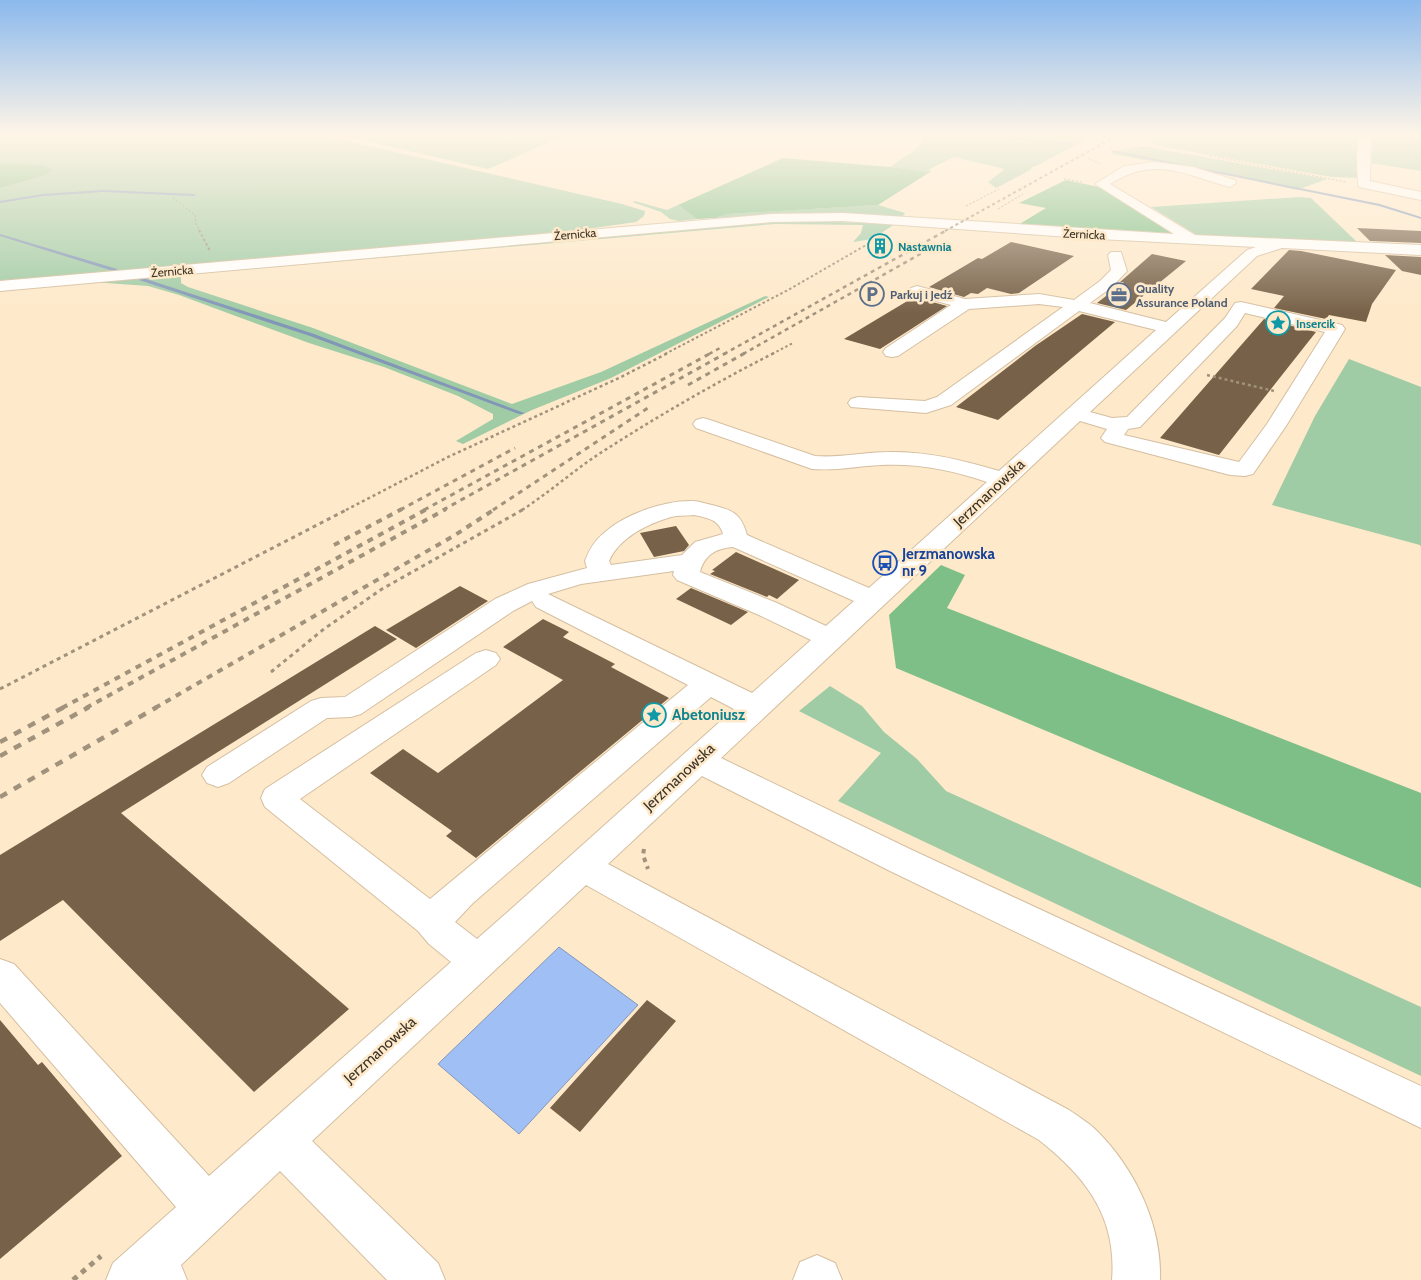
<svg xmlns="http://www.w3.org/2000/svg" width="1421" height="1280" font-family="Cabin,sans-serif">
	<rect width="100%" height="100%" fill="#fee9ca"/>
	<path fill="#9fcba5" d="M0 134H317L622 204 645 211 644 216 636 222 558 233 0 283V188L22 180 42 165 0 163Z
		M335 134H555L564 136 488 169Z
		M920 134H1097L1038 165 1030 168 1032 169 996 188 988 182 1005 169 954 157 928 170 932 171 930 172 890 167 916 149 924 139Z
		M1153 134H1358V178L1331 177 1154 145 1150 136Z
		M1372 134H1421V171L1371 163 1373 143Z
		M1148 147 1327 179 1297 190 1238 177 1111 154 1118 150Z
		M1299 197 1311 198 1357 242 1197 235 1151 207Z
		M635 201 667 210 678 205 697 219 679 221 670 219 661 212 632 202Z
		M878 205 905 213 902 217 830 213 715 218 726 214Z
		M807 221 895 224 872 239 853 242 861 233 863 225 775 224 181 275V283L188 287 313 328 512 404 601 372 765 296 769 297 611 378 532 410 463 444 456 441 493 419V414L458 396 384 367 309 343 179 295 148 286 92 282 736 222Z
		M1349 359 1421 387V547L1420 545 1272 505 1315 416Z
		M830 686 862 706 884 732 917 759 946 791 1421 1007V1076L838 801 881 753 799 711Z"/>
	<path fill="#7dbf87" d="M783 158 890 167 930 172 878 205 727 214 715 218 697 219 678 205Z
		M0 163 42 165 52 170 45 175 0 188Z
		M1066 180 1099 187 1179 235 1018 225 1046 208 1019 203Z
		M941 565 965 575 947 608 1421 793V888L896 668 889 615Z"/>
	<path fill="#a0c0f5" stroke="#8296b8" d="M559 947 638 1005 519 1134 438 1064Z"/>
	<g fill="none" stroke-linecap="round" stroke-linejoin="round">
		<path fill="#8296b8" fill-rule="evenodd" d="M981 134 1069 143 1071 144 1069 145 967 134Z
			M1111 150 1380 204 1421 217V219L1379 206 1112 152Z
			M103 190 194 194 196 195 194 196 103 192 43 196 0 203V201L43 194Z
			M0 234 117 269V270L113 271 0 236Z
			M139 278H143L314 334 524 413 523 414H519L310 336 139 280Z"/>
	</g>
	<path fill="#776148" d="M1357 228 1421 231V243L1370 241Z
		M1011 242 1074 256 1019 293 1011 294 987 288 978 294 971 293 964 297 929 287 978 258 982 259Z
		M1289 250 1301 251 1396 270 1372 304 1366 322 1329 315 1326 319 1274 308 1284 296 1251 289Z
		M1152 254 1186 261 1126 310 1097 303 1124 282H1120Z
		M1385 255 1421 257V275L1402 271Z
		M914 297 947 306 880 349 844 339Z
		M1082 314 1115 322 998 420 956 407 1035 346Z
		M1264 319 1316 332 1219 455 1160 438Z
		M676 526 689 545 684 551 654 557 640 533Z
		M736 552 799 580 777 599 769 595 767 597 710 574 715 571 712 570Z
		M460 586 488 601 416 648 386 630Z
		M691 588 748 612 731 625 676 599Z
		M543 619 569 632 563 637 615 664 611 667 669 698 476 858 446 836 452 831 370 773 403 749 438 773 563 680 503 647Z
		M375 626 397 639 121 813 349 1009 254 1092 63 900 0 941V855Z
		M647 1000 676 1021 580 1132 550 1108Z
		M0 1020 38 1065 42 1062 122 1156 0 1259Z"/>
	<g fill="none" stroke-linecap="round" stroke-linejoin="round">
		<g stroke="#d4bfa1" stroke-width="2">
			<path id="minor" d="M1359 134H1371L1370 181 1421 192V200L1359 187 1358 184 1357 158Z
				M1154 162 1193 167 1235 180 1236 183 1230 187C1184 175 1156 155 1110 184L1195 235 1421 245V255L1282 248 1257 256 1090 412 1112 418 1127 417 1225 318 1235 303 1241 302 1342 325 1345 329 1286 426 1253 474 1245 476 1230 475 1105 442 1101 438 1107 429 1080 421 721 758 912 850 1421 1086V1128L888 870 702 776 608 864 1069 1110C1079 1117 1089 1123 1097 1131 1135 1169 1162 1225 1160 1280H1112C1117 1217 1086 1177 1039 1140L586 885 312 1141 438 1263 445 1280H387L280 1171 181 1265 187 1280H106L113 1263 176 1207 0 1003V959L14 964 209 1176 451 962 429 944 418 931 265 807 261 798 265 789 476 653 486 650 496 653 500 659 496 665 300 799 430 899 688 685 536 607 532 601 513 611 361 714 351 717 327 718 229 783 218 787 207 783 202 775 207 767 311 701 321 698 345 697 495 599 528 584 587 568 585 561C589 550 594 541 604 533 625 514 665 500 693 501 699 501 706 504 712 505 732 510 741 513 747 535L869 588 987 482C953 470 917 463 881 465 858 466 836 471 812 469L696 428 693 424 696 420 703 418 710 420 815 456C840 458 864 452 889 452 926 451 963 460 999 471L1156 330 1079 311 951 405 926 413 851 407 848 403 851 399 858 397 925 401 937 397 1063 307 1039 304 969 309 898 356 892 357 886 356 883 352 886 348 951 305 911 294 909 291 911 288 917 286 965 299 1039 294 1074 300 1100 281 1111 270 1108 255 1111 252H1121L1127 271 1112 287 1090 303 1166 322 1247 250 1256 247 1098 239 843 221 772 222 0 291V281L772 214 843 213 1174 234 1095 184 1124 166ZM1245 313 1325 332 1267 424 1239 462 1124 435 1128 429 1140 427 1237 326ZM694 515C707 518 719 519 723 534L695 542 682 555 611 565 609 561C619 538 647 524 671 517 678 515 686 516 694 515ZM733 547 854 601 826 626 777 603 700 572C704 555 717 548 733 547ZM674 571 673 575 677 580 759 615 811 640 752 693 548 594 581 584ZM711 697 734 709 510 910 477 939 455 922 473 903Z
				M817 1255 835 1263 842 1280H793L800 1262Z"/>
		</g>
		<path stroke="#a1927c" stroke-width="1" stroke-dasharray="2 2" stroke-linecap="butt" d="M1110 148 1155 147
			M1210 156 1346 182
			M1088 158 1100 164
			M1064 179 1083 182
			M173 198 195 215 196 224 200 231
			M966 206 999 189
			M998 209 1023 194"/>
		<path stroke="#a1927c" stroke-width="2" stroke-dasharray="2.5 2.5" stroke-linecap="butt" d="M199 230 210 251
			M665 354 788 290 875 240
			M772 354 793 343"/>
		<path stroke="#a1927c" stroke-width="2.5" stroke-dasharray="3 3" stroke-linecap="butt" d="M1207 375 1274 391
			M346 510 448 457 621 377 668 353
			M522 510C550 492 574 470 602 452 658 416 715 383 774 353"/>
		<path stroke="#a1927c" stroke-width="3" stroke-dasharray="4 4" stroke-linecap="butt" d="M271 672 324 629 382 589 524 509
			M0 689 348 509"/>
		<path stroke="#a1927c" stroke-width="4" stroke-dasharray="4.5 4.5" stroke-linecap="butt" d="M644 849 643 855 648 869"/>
		<path stroke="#a1927c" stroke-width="5" stroke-dasharray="5.5 5.5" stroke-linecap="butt" d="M73 1280 101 1256"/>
		<use href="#minor" fill="#fff" fill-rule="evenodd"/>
		<path stroke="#a1927c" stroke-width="2" stroke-dasharray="3 3" stroke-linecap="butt" d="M945 231 1120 134"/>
		<path stroke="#a1927c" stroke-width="2.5" stroke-dasharray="4 4" stroke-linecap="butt" d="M709 354 720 348
			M724 354 947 230
			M743 354 938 244"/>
		<path stroke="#a1927c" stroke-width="3" stroke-dasharray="5 5" stroke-linecap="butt" d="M688 385 745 353
			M400 510 515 448
			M424 510 711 353
			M443 510 726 353
			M493 510 651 406"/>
		<path stroke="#a1927c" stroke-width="4" stroke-dasharray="6 6" stroke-linecap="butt" d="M334 545 402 509
			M62 708 427 509
			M86 708 446 509
			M155 708 455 535 495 509"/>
		<path stroke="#a1927c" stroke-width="4.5" stroke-dasharray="8 8" stroke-linecap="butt" d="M0 742 64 707
			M0 756 89 707
			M0 797 157 707"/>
	</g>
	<linearGradient id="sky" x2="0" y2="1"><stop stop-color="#8bb9ed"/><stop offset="0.43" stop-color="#fff5e7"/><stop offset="1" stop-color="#fff5e7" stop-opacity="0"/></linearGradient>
	<rect width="1421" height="314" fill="url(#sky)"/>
	<defs>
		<g id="building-ring" transform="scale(1.25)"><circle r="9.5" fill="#fee9ca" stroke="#0f9aa8" stroke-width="1.5"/><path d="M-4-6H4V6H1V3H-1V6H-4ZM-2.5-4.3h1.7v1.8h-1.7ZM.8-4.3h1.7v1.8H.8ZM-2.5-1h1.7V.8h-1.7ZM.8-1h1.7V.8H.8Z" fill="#0f9aa8"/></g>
		<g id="parking-ring" transform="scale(1.25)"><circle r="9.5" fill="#fee9ca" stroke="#5c6f8a" stroke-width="1.5"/><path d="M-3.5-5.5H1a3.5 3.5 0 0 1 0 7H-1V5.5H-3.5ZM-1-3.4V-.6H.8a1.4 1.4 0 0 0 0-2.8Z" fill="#5c6f8a"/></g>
		<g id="office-ring" transform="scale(1.25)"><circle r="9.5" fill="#fee9ca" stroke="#5c6f8a" stroke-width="1.5"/><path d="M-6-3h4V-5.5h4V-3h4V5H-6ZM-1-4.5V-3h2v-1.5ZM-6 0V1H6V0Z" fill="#5c6f8a"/></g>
		<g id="sight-ring" transform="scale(1.25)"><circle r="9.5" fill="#fee9ca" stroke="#0f9aa8" stroke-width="1.5"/><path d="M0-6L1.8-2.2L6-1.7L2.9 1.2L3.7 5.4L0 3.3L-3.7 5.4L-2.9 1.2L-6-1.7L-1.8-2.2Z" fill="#0f9aa8"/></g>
		<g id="bus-ring" transform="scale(1.25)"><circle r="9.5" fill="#fee9ca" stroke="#1a4fb4" stroke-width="1.5"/><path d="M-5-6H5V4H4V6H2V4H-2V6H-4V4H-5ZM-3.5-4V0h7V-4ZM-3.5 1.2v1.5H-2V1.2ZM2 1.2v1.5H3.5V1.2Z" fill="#1a4fb4"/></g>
	</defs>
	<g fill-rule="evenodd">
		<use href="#building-ring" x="880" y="246"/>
		<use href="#parking-ring" x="872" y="294"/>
		<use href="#office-ring" x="1119" y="295"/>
		<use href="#sight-ring" x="1278" y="323"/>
		<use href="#bus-ring" x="885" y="563"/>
		<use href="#sight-ring" x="654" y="715"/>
	</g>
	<g text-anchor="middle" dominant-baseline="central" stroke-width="5" stroke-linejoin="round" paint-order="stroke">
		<g font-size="12" fill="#3c3428" stroke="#fee9ca">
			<text transform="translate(575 234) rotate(-5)">Żernicka</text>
			<text transform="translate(1084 234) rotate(3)">Żernicka</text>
			<text transform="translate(172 271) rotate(-5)">Żernicka</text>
		</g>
		<g font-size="12" font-weight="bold" fill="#0d838f" stroke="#fee9ca" text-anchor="start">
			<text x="898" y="246">Nastawnia</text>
			<text x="1296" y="323">Insercik</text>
		</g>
		<g font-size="12" font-weight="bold" fill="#4e5e75" stroke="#fee9ca" text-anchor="start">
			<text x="1136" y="288">Quality<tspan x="1136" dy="14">Assurance Poland</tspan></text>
			<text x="890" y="294">Parkuj i Jedź</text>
		</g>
		<g font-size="15" fill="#3c3428" stroke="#fee9ca">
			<text transform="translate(989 493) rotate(-43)">Jerzmanowska</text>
			<text transform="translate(679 777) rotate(-43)">Jerzmanowska</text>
			<text transform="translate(380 1050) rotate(-42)">Jerzmanowska</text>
		</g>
		<g font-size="15" font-weight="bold" fill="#164399" stroke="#fee9ca" text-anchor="start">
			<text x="902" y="554">Jerzmanowska<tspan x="902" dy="17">nr 9</tspan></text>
		</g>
		<g font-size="15" font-weight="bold" fill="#0d838f" stroke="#fee9ca" text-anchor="start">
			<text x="672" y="715">Abetoniusz</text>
		</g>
	</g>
</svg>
